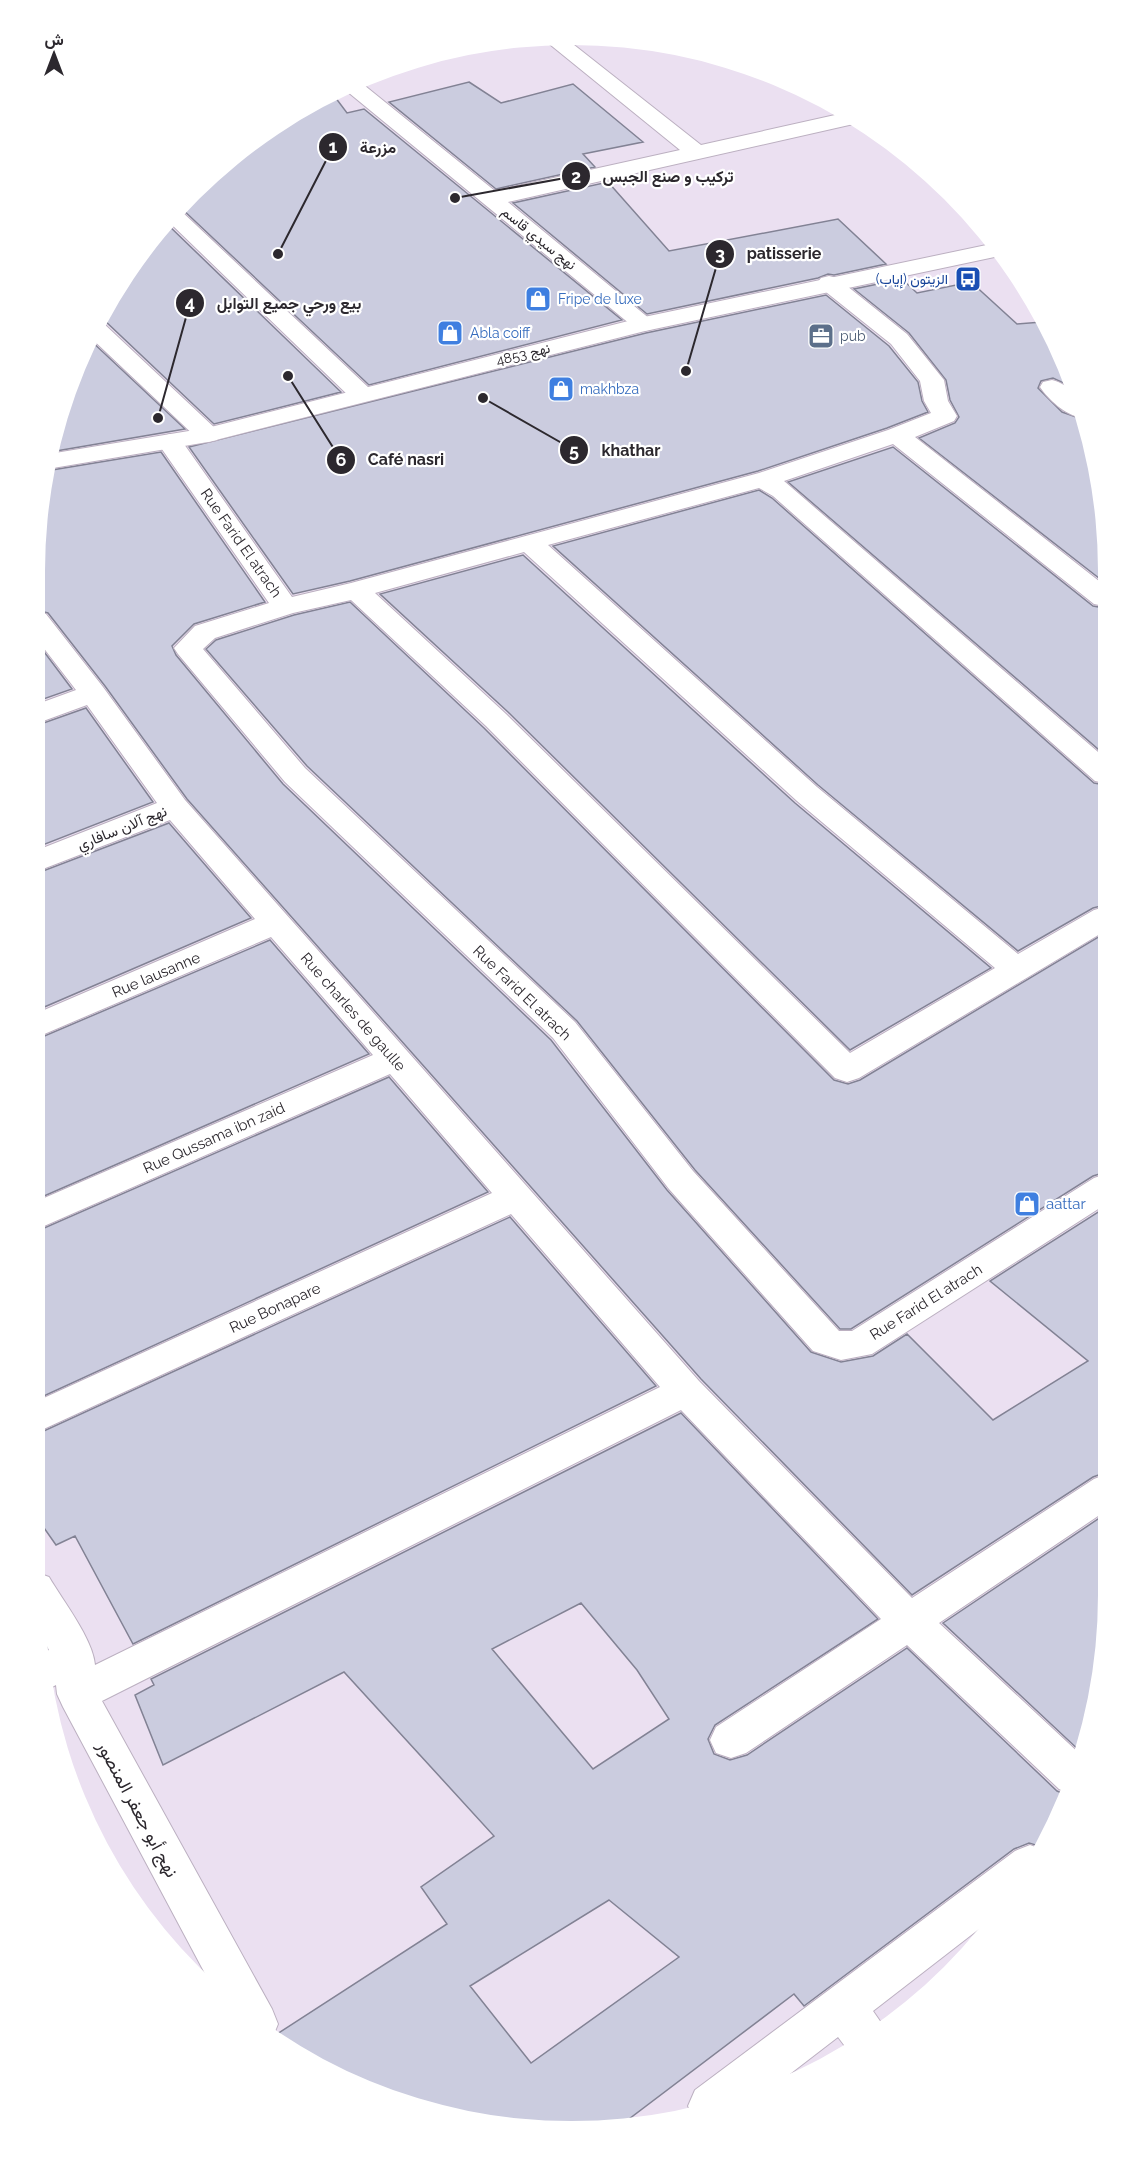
<svg xmlns="http://www.w3.org/2000/svg" width="1143" height="2166" font-family="Raleway,Vazirmatn,sans-serif">
	<rect width="100%" height="100%" fill="#ebe0f1"/>
	<path fill="#cbccdf" stroke="#828294" stroke-width="1.5" fill-rule="evenodd" d="M469 82 501 103 573 84 643 142 583 154 595 167 496 189 389 102Z
		M332 93 347 113 364 109 622 320 369 385 180 207 218 168 303 106Z
		M608 182 669 251 838 219 886 264 834 275 828 274 818 278 647 314 513 203Z
		M166 222V223L341 392 214 424 104 320 99 319 146 244Z
		M902 279 917 293 971 282 1017 324 1042 322 1068 366 1075 395 1066 384 1053 378 1041 381 1038 388 1062 412 1082 419 1104 501V582L919 438 955 423 959 417 950 400 946 380 909 333 854 289Z
		M826 295 889 346 918 382 922 401 928 412 887 428 758 471 350 581 293 594 189 447 646 333Z
		M88 338 185 429 50 452 53 432Z
		M893 447 1093 606 1104 608 1105 755 788 482Z
		M161 452 265 602 194 624 172 646 176 655 283 784 551 1040 667 1190 811 1352 841 1362 873 1356 907 1334 993 1420 1088 1361 990 1281 1106 1207 1107 1472 1093 1477 912 1595 701 1379 187 799 105 686 48 613 36 610V537L46 471Z
		M759 490 772 498 1094 783 1105 785V905L1093 908 1018 951 818 785 553 546Z
		M523 555 795 803 991 968 850 1050 508 712 380 594Z
		M350 602 484 728 834 1080 848 1084 860 1080 1105 933 1106 1172 1093 1176 851 1329H840L695 1170 577 1021 307 766 206 649 216 640 294 615Z
		M36 641 72 689 35 702V690Z
		M86 708 153 802 35 848V726Z
		M169 823 251 918 35 1011V874Z
		M270 940 369 1054 35 1200V1040Z
		M389 1077 488 1192 35 1400V1232Z
		M510 1217 656 1386 133 1644 75 1536 56 1545 35 1515V1435Z
		M681 1413 878 1619 715 1725 708 1739 714 1754 730 1760 747 1755 907 1648 1057 1791 1067 1795 1053 1832 1039 1846 1029 1843 1014 1849 804 2006 794 1994 617 2128 536 2130 433 2113 273 2041 277 2034 447 1924 421 1887 494 1836 344 1672 163 1765 135 1695 154 1685 151 1679ZM581 1603 637 1670 669 1719 593 1769 492 1649ZM609 1900 679 1957 531 2063 470 1986Z
		M1107 1513V1629L1090 1734 1083 1754 943 1623Z"/>
	<g fill="none" stroke-linecap="round" stroke-linejoin="round">
		<g stroke="#bcb0c1" stroke-width="2">
			<path id="minor" d="M564 37 701 145 844 113 858 123 508 202 656 324 652 329 644 331 636 329 343 88 359 81 495 191 680 150 542 38Z
				M179 209 370 389 373 394 370 399 361 401 352 399 168 221Z
				M829 276 837 278 907 334 944 380 948 401 957 416 954 421 915 437 1104 585V606L1094 604 893 444 784 481 1105 758V783L1095 781 773 496 759 488 548 545 817 787 1018 954 1094 910 1105 907V931L859 1078 847 1082 835 1078 486 726 351 600 293 613 215 638 203 649 305 768 575 1022 693 1171 839 1331H852L1094 1178 1106 1174V1204L872 1354 841 1360 813 1351 669 1189 553 1038 285 782 178 654 174 648 195 626 269 603 157 442 161 437 170 434 179 437 292 597 351 583 759 473 888 430 931 413 924 401 920 381 891 344 821 288 817 283 821 278ZM524 552 797 801 995 968 850 1053 506 714 375 593Z
				M98 321 102 322 217 430 220 435 217 440 208 442 199 440 89 336Z
				M1052 380C1072 385 1076 399 1081 417 1066 416 1048 399 1040 387L1043 382Z
				M36 612 46 614 103 687 185 800 699 1381 912 1598 1094 1479 1107 1474V1510L939 1623 1082 1756 1068 1793 1059 1789 907 1645 746 1753 731 1758 716 1753 710 1740 716 1727 881 1619 681 1410 102 1701 272 2009 278 2024 272 2039 209 1981 63 1707 57 1694 56 1685 50 1688 44 1652 49 1650C36 1627 34 1599 35 1572L49 1577C63 1601 93 1639 95 1665L660 1387 511 1214 35 1433V1402L492 1193 390 1074 35 1230V1202L373 1055 271 937 35 1038V1014L255 919 170 820 35 872V851L157 803 87 705 35 724V705L76 690 36 638Z
				M1030 1845 1041 1849 988 1922 873 2011 882 2024 847 2049 838 2037 773 2087 691 2112 688 2106 695 2090 1015 1851Z"/>
		</g>
		<g stroke="#bcb0c1" stroke-width="2">
			<path id="tertiary" d="M996 243 1004 255 645 331 208 442 47 469 49 454 207 428 644 317Z"/>
		</g>
		<use href="#minor" fill="#fff" fill-rule="evenodd"/>
		<use href="#tertiary" fill="#fff" fill-rule="evenodd"/>
	</g>
	<defs>
		<g id="bus-square" transform="scale(1.35)"><rect x="-9" y="-9" width="18" height="18" rx="4" fill="#1a4fb4" stroke="#fff"/><path d="M-5-6H5V4H4V6H2V4H-2V6H-4V4H-5ZM-3.5-4V0h7V-4ZM-3.5 1.2v1.5H-2V1.2ZM2 1.2v1.5H3.5V1.2Z" fill="#fff"/></g>
		<g id="shop-square" transform="scale(1.35)"><rect x="-9" y="-9" width="18" height="18" rx="4" fill="#3f7fe0" stroke="#fff"/><path d="M-5-2.5h2.3a2.7 3.5 0 0 1 5.4 0H5L5.5 6h-11ZM-1.5-2.5h3a1.5 2.3 0 0 0-3 0Z" fill="#fff"/></g>
		<g id="office-square" transform="scale(1.35)"><rect x="-9" y="-9" width="18" height="18" rx="4" fill="#5c6f8a" stroke="#fff"/><path d="M-6-3h4V-5.5h4V-3h4V5H-6ZM-1-4.5V-3h2v-1.5ZM-6 0V1H6V0Z" fill="#fff"/></g>
	</defs>
	<g fill-rule="evenodd">
		<use href="#bus-square" x="968" y="279"/>
		<use href="#shop-square" x="538" y="299"/>
		<use href="#shop-square" x="450" y="333"/>
		<use href="#office-square" x="821" y="336"/>
		<use href="#shop-square" x="561" y="389"/>
		<use href="#shop-square" x="1027" y="1204"/>
	</g>
	<g text-anchor="middle" dominant-baseline="central" stroke-width="4.5" stroke-linejoin="round" paint-order="stroke">
		<g font-size="14" fill="#2c282e" stroke="#fff">
			<text transform="translate(539 238) rotate(39)">نهج سيدي قاسم</text>
			<text transform="translate(523 354) rotate(-14)">نهج 4853</text>
		</g>
		<g font-size="14" fill="#164399" stroke="#fff" text-anchor="end">
			<text x="948" y="279">الزيتون (إياب)</text>
		</g>
		<g font-size="14" fill="#366cbe" stroke="#fff" text-anchor="start">
			<text x="558" y="299">Fripe de luxe</text>
			<text x="470" y="333">Abla coiff</text>
			<text x="580" y="389">makhbza</text>
		</g>
		<g font-size="14" fill="#4e5e75" stroke="#fff" text-anchor="start">
			<text x="840" y="336">pub</text>
		</g>
		<g font-size="15" fill="#2c282e" stroke="#fff">
			<text transform="translate(241 543) rotate(55)">Rue Farid El atrach</text>
			<text transform="translate(122 828) rotate(-22)">نهج آلان سافاري</text>
			<text transform="translate(156 975) rotate(-23)">Rue lausanne</text>
			<text transform="translate(522 993) rotate(44)">Rue Farid El atrach</text>
			<text transform="translate(353 1012) rotate(49)">Rue charles de gaulle</text>
			<text transform="translate(214 1138) rotate(-24)">Rue Qussama ibn zaid</text>
			<text transform="translate(926 1302) rotate(-32)">Rue Farid El atrach</text>
			<text transform="translate(275 1308) rotate(-25)">Rue Bonapare</text>
		</g>
		<g font-size="15" fill="#366cbe" stroke="#fff" text-anchor="start">
			<text x="1046" y="1204">aattar</text>
		</g>
		<g font-size="18" fill="#2c282e" stroke="#fff">
			<text transform="translate(138 1809) rotate(62)">نهج أبو جعفر المنصور</text>
		</g>
	</g>
	<path d="M0 0H1143V2166H0ZM571 45H572A526 526 0 0 1 1098 571V1595A526 526 0 0 1 572 2121H571A526 526 0 0 1 45 1595V571A526 526 0 0 1 571 45Z" fill="#fff" fill-rule="evenodd"/>
	<path fill="none" stroke="#2c282e" stroke-width="2" d="M278 254L333 147M455 198L576 176M686 371L720 254M158 418L190 303M483 398L574 450M288 376L341 460"/>
	<g fill="#2c282e" stroke="#fff" stroke-width="2">
		<circle cx="278" cy="254" r="6"/>
		<circle cx="455" cy="198" r="6"/>
		<circle cx="686" cy="371" r="6"/>
		<circle cx="158" cy="418" r="6"/>
		<circle cx="483" cy="398" r="6"/>
		<circle cx="288" cy="376" r="6"/>
		<circle cx="333" cy="147" r="15"/>
		<circle cx="576" cy="176" r="15"/>
		<circle cx="720" cy="254" r="15"/>
		<circle cx="190" cy="303" r="15"/>
		<circle cx="574" cy="450" r="15"/>
		<circle cx="341" cy="460" r="15"/>
	</g>
	<g font-size="18" text-anchor="middle" font-weight="bold" fill="#fff">
		<text x="333" y="153">1</text>
		<text x="576" y="183">2</text>
		<text x="720" y="260">3</text>
		<text x="190" y="309">4</text>
		<text x="574" y="457">5</text>
		<text x="341" y="466">6</text>
	</g>
	<g font-size="16" text-anchor="middle" font-weight="bold" fill="#2c282e" stroke="#fff" stroke-width="4.5" stroke-linejoin="round" paint-order="stroke">
		<text x="378" y="153">مزرعة</text>
		<text x="668" y="182">تركيب و صنع الجبس</text>
		<text x="784" y="259">patisserie</text>
		<text x="289" y="309">بيع ورحي جميع التوابل</text>
		<text x="631" y="456">khathar</text>
		<text x="406" y="465">Café nasri</text>
	</g>
	<g transform="translate(54 54)" stroke="#ffffff" stroke-width="4.5" paint-order="stroke">
	<path d="M0-4.5L10 22L0 15L-10 22Z" fill="#2c282e"/>
	<text y="-9" font-size="16" font-weight="bold" text-anchor="middle" fill="#2c282e">ش</text>
	</g>
</svg>
